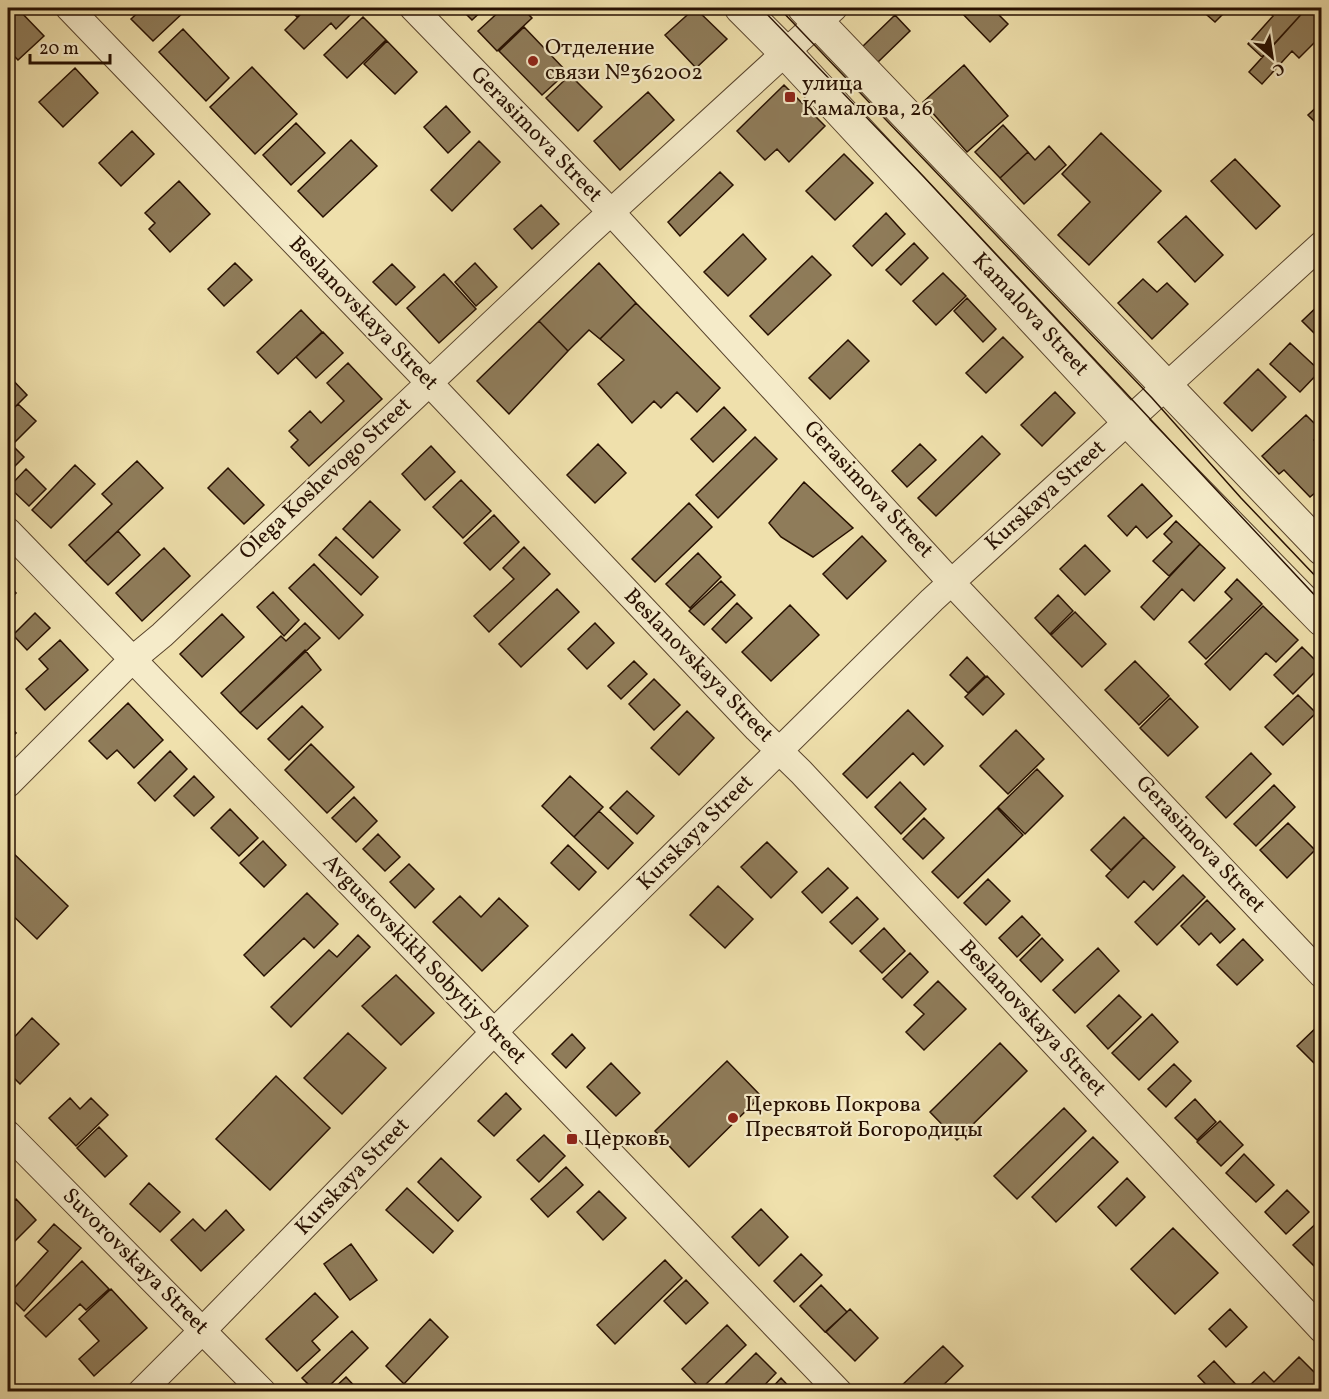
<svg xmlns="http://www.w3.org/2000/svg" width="1329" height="1399" font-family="Vollkorn,serif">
	<rect width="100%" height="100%" fill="#efe0ac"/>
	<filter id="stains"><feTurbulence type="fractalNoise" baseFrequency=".00333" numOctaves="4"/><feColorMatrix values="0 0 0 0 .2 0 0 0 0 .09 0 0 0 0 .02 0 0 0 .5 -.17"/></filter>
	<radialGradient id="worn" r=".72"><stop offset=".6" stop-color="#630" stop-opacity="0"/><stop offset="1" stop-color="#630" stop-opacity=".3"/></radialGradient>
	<path fill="#8f7c5a" stroke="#271001" stroke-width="1.5" d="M8 8H17L44 36 18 60 8 50Z
		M143 8H186L187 9 153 41 131 19Z
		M288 8H307L297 17Z
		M307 8H353L355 10 336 29 331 23 304 49 285 30Z
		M460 8H485L472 20Z
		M503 8H522L532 18 497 51 478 31Z
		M695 8 727 39 696 68 665 35Z
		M957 8H992L1008 24 990 42Z
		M1199 8H1229L1215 22Z
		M1265 8H1307L1262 57 1248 44 1273 16Z
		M1307 8H1315L1322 13V35L1299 58 1292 51 1262 84 1249 72Z
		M895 15 910 31 877 63 862 47Z
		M363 17 386 40 347 78 324 55Z
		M524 27 567 72 542 95 499 51Z
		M183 29 229 78 206 101 159 52Z
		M387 41 417 72 395 94 364 64Z
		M964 65 1008 116 967 152 923 102Z
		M252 67 297 114 255 154 210 107Z
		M75 68 98 93 63 127 39 102Z
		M570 75 602 107 578 131 546 98Z
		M784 85 825 126 789 162 777 149 765 160 737 131Z
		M648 92 674 120 620 170 594 141Z
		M1322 102V129L1308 115Z
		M446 106 470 132 448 153 424 127Z
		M296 123 325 153 291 185 263 155Z
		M1003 125 1028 152 1000 178 975 152Z
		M132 131 154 154 121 186 99 163Z
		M1101 133 1161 191 1089 265 1058 235 1090 202 1062 174Z
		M351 140 377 166 323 217 298 191Z
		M479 141 500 162 452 211 431 190Z
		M1049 146 1066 165 1024 204 1000 178 1028 152 1035 160Z
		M844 154 873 183 835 220 806 191Z
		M1235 159 1280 206 1256 229 1211 181Z
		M720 172 733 185 680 236 668 222Z
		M179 181 210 214 170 252 149 229 155 223 145 213Z
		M541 205 559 224 532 249 514 229Z
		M886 213 905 234 872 266 853 246Z
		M1186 216 1223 255 1195 282 1158 242Z
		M743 234 766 259 728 296 704 272Z
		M914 243 928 258 901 285 886 270Z
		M812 256 831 275 768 335 750 316Z
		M235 263 252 280 224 306 208 289Z
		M475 263 497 287 476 306 455 282Z
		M599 263 636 303 600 339 589 330 568 351 539 321Z
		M392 264 415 287 396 305 373 282Z
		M943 273 966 296 936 325 913 301Z
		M444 274 476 309 439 343 407 308Z
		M1143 279 1157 292 1167 283 1188 304 1152 339 1118 303Z
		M967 298 996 329 983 342 954 311Z
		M1322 302V341L1302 321Z
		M636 303 720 388 697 412 677 392 661 408 654 401 632 423 598 384 624 360 600 339Z
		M301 310 322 332 278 374 257 352Z
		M539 321 568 351 509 414 477 381Z
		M323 332 343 353 316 378 296 357Z
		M1003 337 1023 357 986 393 966 373Z
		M848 340 869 361 830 399 809 378Z
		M1290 343 1320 371 1300 392 1270 364Z
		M348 363 382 399 309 466 291 447 298 440 289 431 310 411 321 423 344 401 327 383Z
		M1258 369 1286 397 1252 431 1224 403Z
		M8 375 27 395 8 414Z
		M1055 392 1075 413 1042 446 1021 425Z
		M18 404 36 421 12 445 24 457 8 473V414Z
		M724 407 746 430 713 462 691 439Z
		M1306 415 1322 431 1314 440 1322 448V487L1310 497 1284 470 1279 474 1262 456Z
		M982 436 1000 454 936 516 918 498Z
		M755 437 777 459 718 518 696 495Z
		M598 444 626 473 595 503 567 475Z
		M920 444 936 460 907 487 892 471Z
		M431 446 455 472 425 500 402 474Z
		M137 461 163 488 85 562 69 545 112 504 102 494Z
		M75 465 95 484 51 528 32 510Z
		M228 468 264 505 244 524 208 488Z
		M26 469 46 489 29 506 9 487Z
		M461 480 491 511 463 538 433 507Z
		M804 482 853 528 813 557 781 537 769 523Z
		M1142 484 1172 516 1147 538 1136 526 1127 536 1108 516Z
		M370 501 400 530 373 558 343 529Z
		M689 503 712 527 655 582 632 559Z
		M494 515 519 542 490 570 464 543Z
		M1176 521 1200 544 1169 576 1153 561 1172 542 1164 534Z
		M118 531 140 555 108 585 85 562Z
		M862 536 886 561 847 599 823 574Z
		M336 537 378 577 361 595 319 555Z
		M1200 544 1225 568 1194 601 1182 589 1154 620 1141 607Z
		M1085 545 1110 571 1085 595 1060 569Z
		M524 547 550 574 489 632 474 616 514 579 503 568Z
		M164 548 190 576 142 621 116 593Z
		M698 553 721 577 690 608 666 584Z
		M314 564 363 615 339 639 289 588Z
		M1237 579 1262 604 1206 659 1189 642 1232 599 1225 592Z
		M721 581 735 595 704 625 689 611Z
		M8 585 16 593 8 601Z
		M557 589 579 612 521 667 499 644Z
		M273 592 299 620 284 636 257 607Z
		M1058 595 1073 611 1050 634 1035 618Z
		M737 603 752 618 726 643 712 629Z
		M790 605 819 635 771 681 742 652Z
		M1263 606 1298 640 1276 662 1266 653 1230 690 1205 664Z
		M1075 612 1106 644 1082 667 1051 635Z
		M35 613 50 628 27 650 13 635Z
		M222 614 244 637 202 677 180 654Z
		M305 623 320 638 240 713 221 693 281 636 286 641Z
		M595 623 614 643 587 669 568 649Z
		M60 640 88 670 45 710 26 689 48 669 39 659Z
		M1302 647 1321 666 1293 694 1274 675Z
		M305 650 321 670 257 729 240 713Z
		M967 657 985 676 968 693 950 675Z
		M634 661 647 674 621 699 608 686Z
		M1135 661 1169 696 1139 725 1105 690Z
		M987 676 1004 694 983 715 965 697Z
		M654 679 680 705 654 730 629 704Z
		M1298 695 1316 713 1283 745 1265 727Z
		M1170 698 1198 727 1168 756 1140 728Z
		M128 703 163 740 134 768 117 750 107 759 89 741Z
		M302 706 323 727 289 760 268 739Z
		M908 710 943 746 924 765 913 753 867 798 843 774Z
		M687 711 714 738 679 775 651 748Z
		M8 724 16 733 8 741Z
		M1016 730 1044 759 1008 794 980 766Z
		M311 744 354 787 327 813 285 770Z
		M170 751 187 769 155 801 138 783Z
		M1251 753 1271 774 1226 818 1206 797Z
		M1037 769 1063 796 1025 834 998 807Z
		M194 776 214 797 194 816 174 796Z
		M570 776 603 807 574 837 542 806Z
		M900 782 926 809 901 834 875 807Z
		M1274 785 1295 807 1256 846 1234 824Z
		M627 791 654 816 637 834 610 808Z
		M354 797 377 821 356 842 332 818Z
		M997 808 1023 835 958 898 932 872Z
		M230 809 258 838 239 856 211 828Z
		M599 811 633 843 608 869 574 837Z
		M1124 817 1144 837 1111 870 1091 850Z
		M924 818 944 838 923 859 903 839Z
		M1288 823 1315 850 1287 878 1260 850Z
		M378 834 400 857 385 871 363 849Z
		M1144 837 1175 867 1153 890 1144 881 1128 898 1106 876Z
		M263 841 286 865 264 887 240 863Z
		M767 842 797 872 771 898 741 867Z
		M568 845 596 872 579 890 551 863Z
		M10 850 68 906 37 939 8 911V853Z
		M409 864 434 889 415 908 390 882Z
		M828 868 848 888 822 913 802 892Z
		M1183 875 1205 897 1157 945 1135 922Z
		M988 879 1010 901 986 925 964 903Z
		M718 886 753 919 725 948 690 915Z
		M307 893 338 924 314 948 304 938 264 976 244 955Z
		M460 896 481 917 499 898 528 926 482 971 433 922Z
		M857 897 878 919 852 944 830 922Z
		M1207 900 1235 929 1220 943 1211 933 1199 945 1181 926Z
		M1022 916 1040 935 1017 957 999 938Z
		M884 928 905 951 882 973 860 951Z
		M358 935 370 947 291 1027 271 1007 329 950 337 957Z
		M1042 938 1063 960 1041 982 1020 960Z
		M1243 939 1263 960 1237 985 1217 965Z
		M1098 948 1119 971 1075 1013 1053 990Z
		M910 953 928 972 902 998 883 979Z
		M396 975 434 1013 401 1045 362 1006Z
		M938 981 966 1009 924 1050 906 1032 924 1014 914 1005Z
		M1119 995 1141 1017 1108 1049 1087 1026Z
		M1152 1014 1178 1042 1139 1080 1112 1053Z
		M32 1018 59 1044 20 1084 8 1072V1044Z
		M1320 1024 1322 1025 1321 1070 1297 1046Z
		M348 1033 386 1068 342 1114 304 1078Z
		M572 1034 585 1048 566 1068 552 1054Z
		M1000 1043 1027 1071 957 1140 930 1112Z
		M727 1061 761 1096 689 1167 655 1131Z
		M611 1063 640 1093 616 1116 587 1087Z
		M1174 1064 1191 1081 1166 1107 1148 1089Z
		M276 1076 330 1128 270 1190 216 1139Z
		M506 1093 521 1109 494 1136 478 1121Z
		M70 1098 80 1109 91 1098 108 1115 76 1146 49 1118Z
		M1195 1099 1216 1122 1197 1140 1175 1118Z
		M1064 1108 1086 1131 1017 1199 994 1176Z
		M1220 1121 1243 1145 1221 1166 1197 1142Z
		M99 1127 127 1156 105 1177 77 1148Z
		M544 1135 565 1156 539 1182 517 1160Z
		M1093 1137 1118 1162 1056 1222 1032 1197Z
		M1244 1154 1274 1185 1256 1202 1226 1173Z
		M441 1158 481 1197 458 1221 418 1182Z
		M566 1167 583 1185 548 1217 531 1199Z
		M1127 1178 1145 1197 1116 1226 1098 1207Z
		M149 1183 180 1212 160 1232 130 1204Z
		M407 1188 453 1231 433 1253 386 1210Z
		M1287 1190 1309 1212 1286 1234 1265 1212Z
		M599 1191 626 1218 603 1240 577 1212Z
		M16 1199 36 1220 8 1248V1207Z
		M761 1209 788 1237 759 1266 732 1237Z
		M226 1210 244 1230 201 1271 171 1240 193 1219 205 1231Z
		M1322 1218V1260L1315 1267 1293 1245Z
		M54 1224 81 1248 24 1311 8 1295 48 1251 38 1242Z
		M1173 1228 1218 1273 1175 1314 1131 1269Z
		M351 1244 377 1280 350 1300 324 1264Z
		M801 1254 822 1275 794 1302 774 1281Z
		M665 1260 682 1278 615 1344 597 1325Z
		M82 1261 109 1289 86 1310 80 1304 46 1337 25 1316Z
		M686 1280 708 1303 686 1324 664 1301Z
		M821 1285 847 1312 825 1332 800 1306Z
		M111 1289 147 1328 94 1376 79 1359 99 1341 79 1319Z
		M315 1293 338 1317 312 1341 320 1350 297 1371 266 1339Z
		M850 1309 878 1338 855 1361 826 1332Z
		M1230 1309 1247 1327 1226 1347 1209 1329Z
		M430 1319 448 1337 404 1384 386 1366Z
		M727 1325 746 1345 701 1389 682 1369Z
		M352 1331 368 1348 323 1392H316L302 1378Z
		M943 1346 963 1366 936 1392H899L897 1390Z
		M756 1353 776 1373 758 1392H717Z
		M1299 1357 1322 1380 1310 1392H1256L1250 1385 1264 1372 1274 1382Z
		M1214 1361 1243 1392H1213L1198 1376Z
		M346 1377 360 1392H330Z
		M781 1378 794 1392H768Z
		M1250 1385 1256 1392H1244Z"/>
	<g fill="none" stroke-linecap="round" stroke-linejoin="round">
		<g stroke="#59442c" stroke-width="28">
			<path id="minor" d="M69 8 418 371 757 729 801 772 1322 1330
				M413 8 611 212 951 582 1322 975
				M8 531 468 1005 839 1392
				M8 784 133 659 162 635 587 234 834 8
				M8 1134 263 1392
				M141 1392 203 1330 494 1032 932 600 1322 244"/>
		</g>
		<g stroke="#59442c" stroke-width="34">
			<path id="tertiary" d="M741 8 786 53 1128 421 1322 620
				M804 8 1322 549"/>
		</g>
		<use href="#minor" stroke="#f5ebc9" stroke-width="26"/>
		<use href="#tertiary" stroke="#f5ebc9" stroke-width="32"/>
		<path stroke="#271001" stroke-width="1.5" d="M761 8 924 177 1322 603
			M779 8 1152 398 1241 498 1322 583"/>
	</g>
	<g fill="#8f2418" stroke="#f5ebc9" stroke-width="2">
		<circle cx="533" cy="61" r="6"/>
		<rect x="784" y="91" width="12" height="12" rx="3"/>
		<circle cx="733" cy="1118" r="6"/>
		<rect x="566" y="1133" width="12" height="12" rx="3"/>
	</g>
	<g text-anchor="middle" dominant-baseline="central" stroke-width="4.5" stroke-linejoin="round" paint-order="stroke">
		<g font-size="22" fill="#271001" stroke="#f5ebc9" text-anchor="start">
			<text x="545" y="48">Отделение<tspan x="545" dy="25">связи №362002</tspan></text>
			<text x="802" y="84">улица<tspan x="802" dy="25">Камалова, 26</tspan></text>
			<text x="745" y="1105">Церковь Покрова<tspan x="745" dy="25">Пресвятой Богородицы</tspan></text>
			<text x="584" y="1139">Церковь</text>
		</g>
		<g font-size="22" fill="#271001" stroke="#f5ebc9">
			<text transform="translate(536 135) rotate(46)">Gerasimova Street</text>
			<text transform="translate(363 314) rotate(46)">Beslanovskaya Street</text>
			<text transform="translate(1030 315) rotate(47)">Kamalova Street</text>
			<text transform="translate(326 479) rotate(-43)">Olega Koshevogo Street</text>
			<text transform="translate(868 490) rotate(47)">Gerasimova Street</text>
			<text transform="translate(1046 496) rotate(-42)">Kurskaya Street</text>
			<text transform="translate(698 666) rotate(46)">Beslanovskaya Street</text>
			<text transform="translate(696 833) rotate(-45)">Kurskaya Street</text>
			<text transform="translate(1200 845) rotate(47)">Gerasimova Street</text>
			<text transform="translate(424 960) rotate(46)">Avgustovskikh Sobytiy Street</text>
			<text transform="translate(1032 1019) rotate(47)">Beslanovskaya Street</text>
			<text transform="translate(353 1177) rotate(-46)">Kurskaya Street</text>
			<text transform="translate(135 1262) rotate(45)">Suvorovskaya Street</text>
		</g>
	</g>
	<rect width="1329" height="1399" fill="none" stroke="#efe0ac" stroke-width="30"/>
	<rect x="9" y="9" width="1311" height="1381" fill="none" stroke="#271001" stroke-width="3"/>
	<rect x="15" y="15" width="1299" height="1369" fill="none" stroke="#271001" stroke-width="1.5"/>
	<g transform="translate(1272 57) rotate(151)" stroke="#f5ebc9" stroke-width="4.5" paint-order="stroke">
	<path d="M0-4.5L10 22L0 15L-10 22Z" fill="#271001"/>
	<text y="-9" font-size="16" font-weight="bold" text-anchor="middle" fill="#271001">С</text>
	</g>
	<path d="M30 54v9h80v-9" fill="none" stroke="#271001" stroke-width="3"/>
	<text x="39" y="54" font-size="18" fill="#271001" stroke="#f5ebc9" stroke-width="4.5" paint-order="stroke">20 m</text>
	<rect width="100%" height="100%" filter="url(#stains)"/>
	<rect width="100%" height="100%" fill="url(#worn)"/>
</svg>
